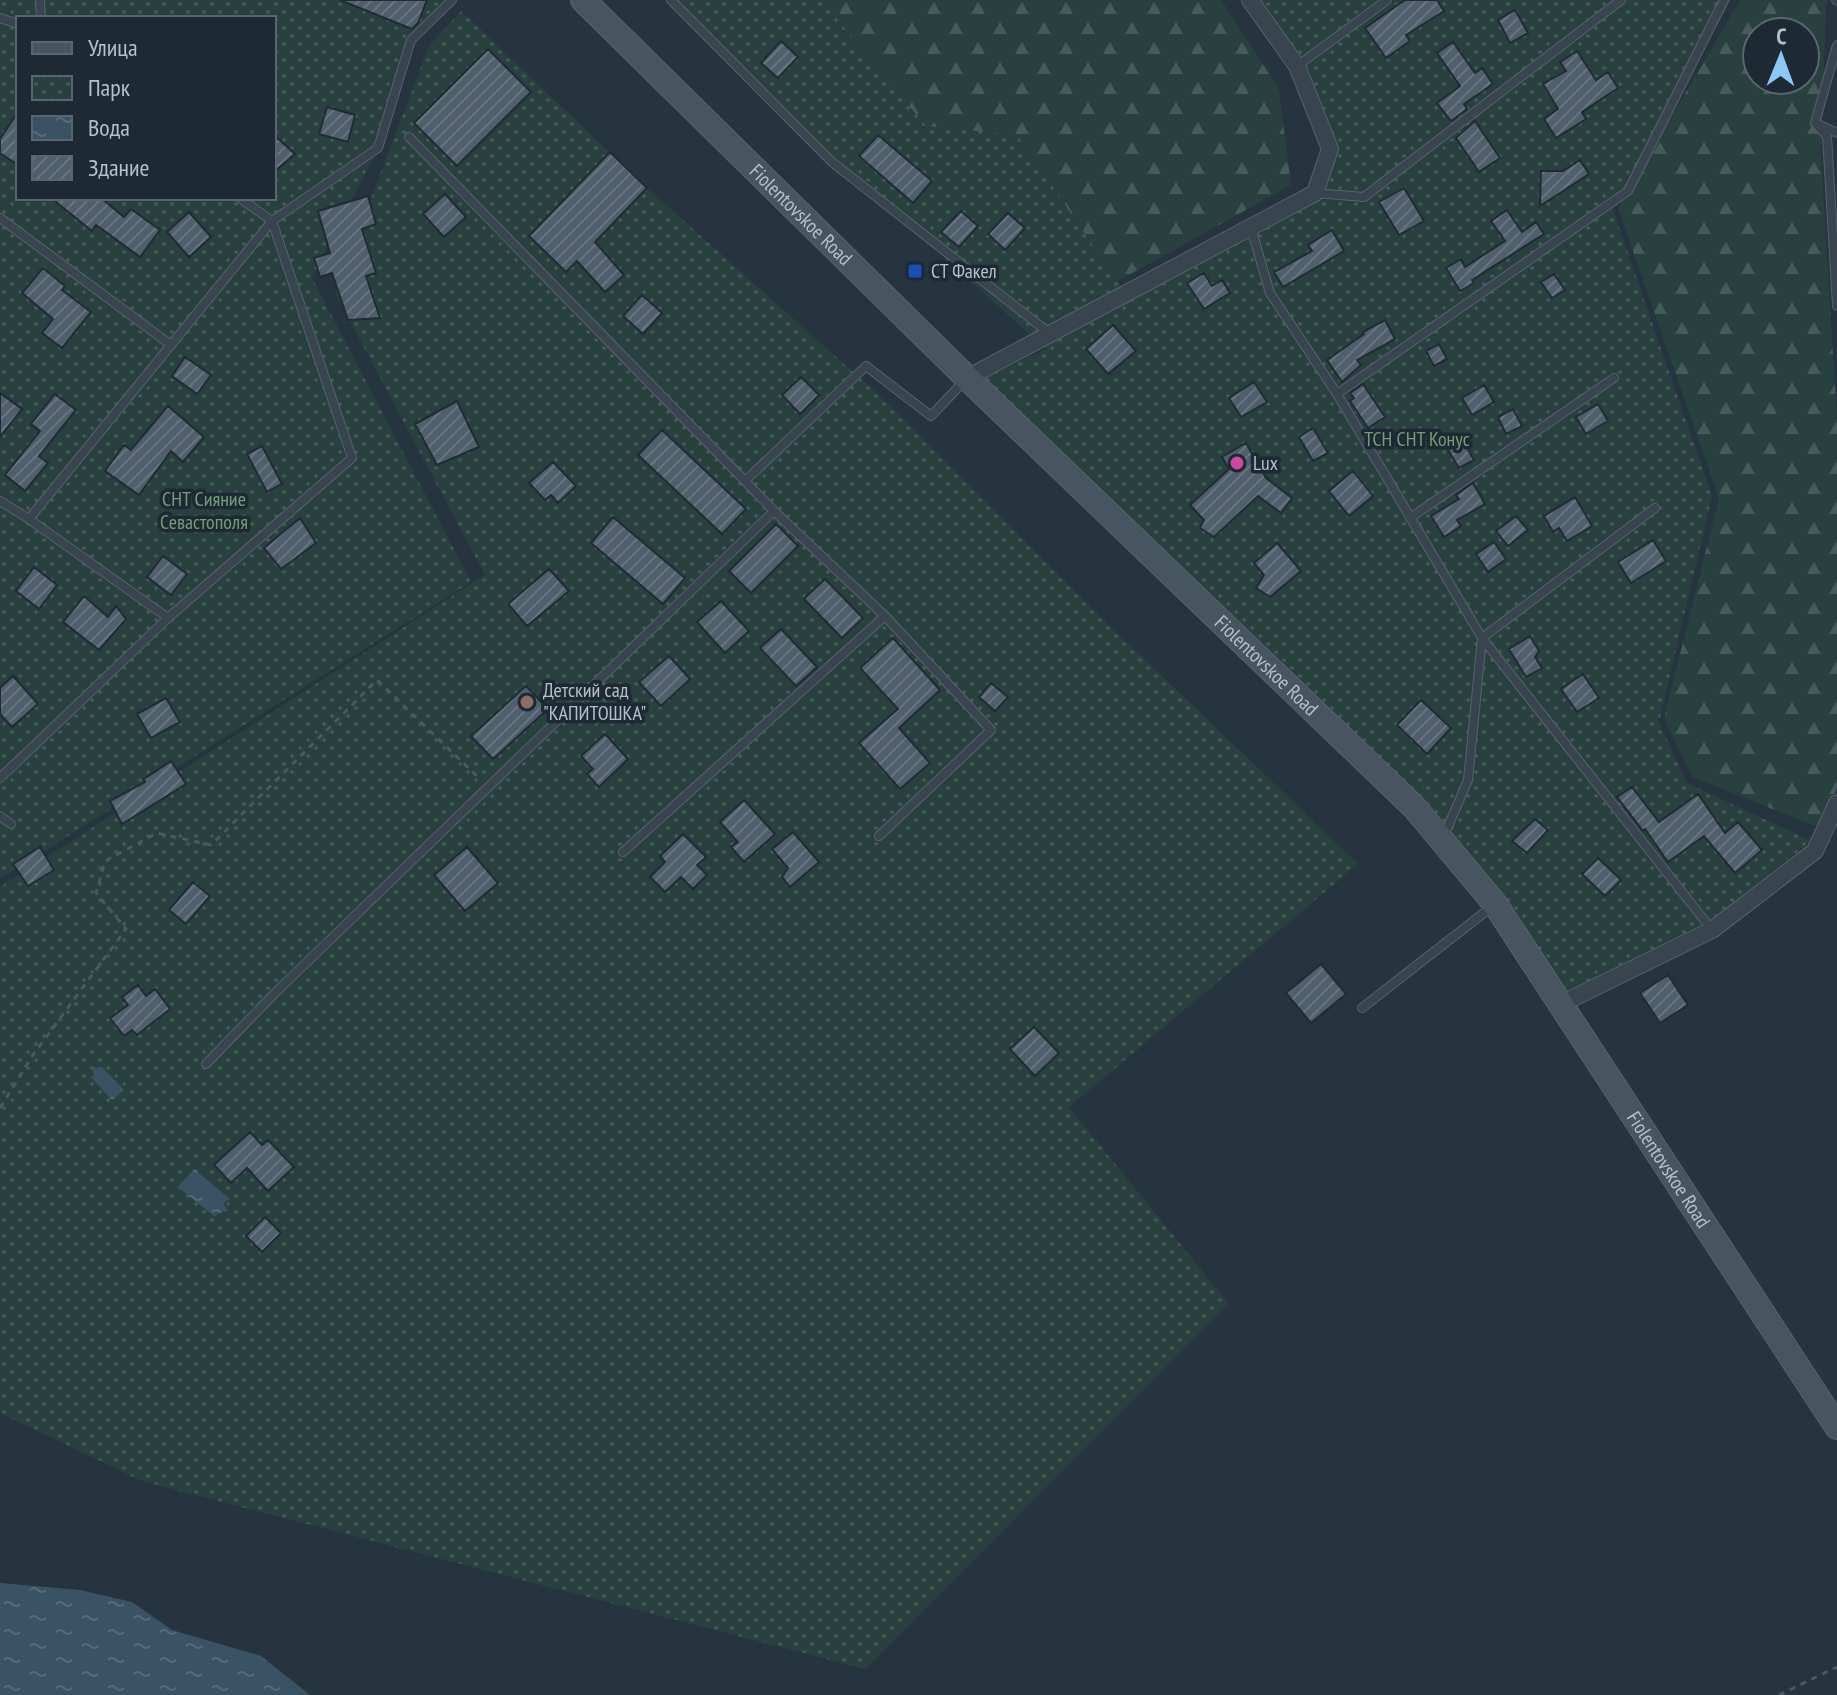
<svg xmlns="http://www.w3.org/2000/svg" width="1837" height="1695" font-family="'PT Sans Narrow',sans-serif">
	<defs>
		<pattern id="forest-firs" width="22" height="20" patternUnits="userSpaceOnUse" patternTransform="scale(2)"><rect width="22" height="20" fill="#28413f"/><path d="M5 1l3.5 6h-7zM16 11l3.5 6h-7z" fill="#455b59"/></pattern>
		<pattern id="park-dots" width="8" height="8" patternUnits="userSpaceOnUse" patternTransform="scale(2)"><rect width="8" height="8" fill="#28413f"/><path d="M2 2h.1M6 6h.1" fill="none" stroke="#455b59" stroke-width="1.8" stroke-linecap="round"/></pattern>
		<pattern id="water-ripples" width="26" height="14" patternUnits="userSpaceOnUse" patternTransform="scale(2)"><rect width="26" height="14" fill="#395365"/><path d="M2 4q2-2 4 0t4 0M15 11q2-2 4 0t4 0" fill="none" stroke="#536a7a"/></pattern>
		<pattern id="building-hatch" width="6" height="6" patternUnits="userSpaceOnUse" patternTransform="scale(2)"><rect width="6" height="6" fill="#505f6c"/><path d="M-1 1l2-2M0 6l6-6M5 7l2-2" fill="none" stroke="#677480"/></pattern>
	</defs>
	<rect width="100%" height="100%" fill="#25343e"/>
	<path fill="url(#forest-firs)" fill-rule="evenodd" d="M785 0H1221L1279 89 1291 185 1109 286 911 146Z
		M1740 0H1828L1826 5 1821 155 1837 419V788L1818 827 1692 777 1664 718 1719 498 1618 208ZM1757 32H1805V80H1757Z"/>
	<path fill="url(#park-dots)" fill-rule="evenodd" d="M0 0H444L411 40 378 148 312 278 471 582 0 879ZM18 18H274V198H18Z
		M678 0H821L926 126 1017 135 1123 289 1317 199 1337 146 1299 57 1261 0H1731L1613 210 1712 496 1659 722 1687 783 1811 841 1699 929 1562 994 1504 899 982 379 1046 349 836 160Z
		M461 11 647 188 891 406 1113 629 1358 864 1069 1107 1229 1304 865 1669 142 1481 0 1413V887L485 575 335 293 429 46Z"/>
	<path fill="url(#water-ripples)" d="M102 1067 124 1090 112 1100 91 1077 94 1075 92 1068Z
		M194 1169 230 1199 223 1203 228 1211 219 1212 215 1217 178 1187Z
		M0 1583 80 1590 132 1602 172 1630 261 1656 310 1695H0Z"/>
	<path fill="url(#building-hatch)" stroke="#202c35" stroke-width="2" d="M340 0H427L418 23 412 29Z
		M1405 0H1437L1444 11 1406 35 1410 41 1386 58 1365 28Z
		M1515 10 1528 33 1510 43 1498 20Z
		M781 41 798 57 778 78 761 63Z
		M1453 42 1475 73 1482 68 1493 84 1464 104 1467 109 1451 121 1437 103 1460 86 1437 53Z
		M488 49 531 92 457 166 414 123Z
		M1577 51 1596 80 1608 72 1618 88 1582 112 1586 119 1556 138 1544 119 1558 109 1543 84 1566 71 1560 62Z
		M327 107 355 115 348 142 319 134Z
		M18 112V165L0 153V139Z
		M1475 121 1500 158 1479 172 1456 138Z
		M274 135 295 154 274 172Z
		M878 135 932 181 913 203 859 156Z
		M610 152 647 188 595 242 624 275 605 292 577 261 566 272 529 236Z
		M1580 160 1589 174 1540 206 1541 171H1563Z
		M1404 188 1424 221 1399 235 1379 202Z
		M445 194 466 217 444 237 423 214Z
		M368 196 376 224 362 229 376 273 366 276 380 318 348 320 332 273 320 277 314 258 330 253 318 211Z
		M51 198H101L124 217 131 209 160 230 140 257 96 225 92 231Z
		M1507 210 1522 232 1536 222 1544 234 1472 280 1474 283 1460 291 1446 268 1461 259 1465 267 1505 241 1491 221Z
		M961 211 978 226 959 247 941 232Z
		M189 212 211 237 189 257 167 232Z
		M1008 213 1025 228 1005 250 988 234Z
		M1332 230 1344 251 1283 287 1274 272 1312 251 1308 245Z
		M43 268 65 286 62 290 91 312 62 348 42 333 53 319 22 293Z
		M1204 273 1212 286 1222 280 1230 293 1204 309 1187 283Z
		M1554 274 1565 290 1552 298 1541 282Z
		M642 295 662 313 643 334 623 316Z
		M1385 320 1395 339 1357 360 1361 365 1342 382 1327 360 1364 334 1363 332Z
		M1113 325 1136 351 1108 374 1086 349Z
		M1439 344 1447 359 1434 366 1426 351Z
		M185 357 211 375 197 394 172 376Z
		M801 377 819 395 800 414 782 395Z
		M1254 382 1267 402 1241 417 1229 398Z
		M1363 384 1385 417 1368 428 1350 401 1354 398 1350 393Z
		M1484 385 1494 402 1472 415 1462 398Z
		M0 393 22 409 0 437Z
		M55 394 76 410 39 456 48 463 25 491 5 475 40 431 31 424Z
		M457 401 479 447 437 465 415 424Z
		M1598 404 1608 421 1586 434 1576 417Z
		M168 406 204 437 183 462 171 451 139 495 105 471 124 445 131 450Z
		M1513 409 1522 426 1506 434 1498 417Z
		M1313 428 1328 453 1313 461 1299 437Z
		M662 430 746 509 722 534 638 455Z
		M1463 441 1474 460 1459 468 1448 450Z
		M1246 443 1266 478 1292 498 1281 513 1258 496 1214 537 1200 528 1204 520 1190 505 1229 469 1222 457Z
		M262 446 282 484 267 492 247 454Z
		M553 462 576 486 558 503 551 495 545 500 529 483Z
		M1353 471 1373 496 1349 516 1329 491Z
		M1473 483 1485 504 1457 520 1461 526 1444 537 1431 516 1459 499 1456 495Z
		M1575 497 1592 526 1567 541 1559 528 1553 532 1544 516Z
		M1516 516 1528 530 1508 546 1496 531Z
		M613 517 685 578 663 604 591 543Z
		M300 518 316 543 281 569 264 548Z
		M776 524 798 546 751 593 729 571Z
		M1653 540 1666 561 1631 583 1618 562Z
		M1494 542 1506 559 1488 572 1476 554Z
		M1277 543 1301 571 1270 597 1256 588 1264 575 1254 563Z
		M163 556 187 574 171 595 147 577Z
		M34 567 57 585 39 609 16 591Z
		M549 569 569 591 527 626 508 604Z
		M825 579 863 618 842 638 804 599Z
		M84 596 108 617 116 606 126 619 99 650 63 622Z
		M721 601 749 631 725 653 697 622Z
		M781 629 817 667 796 686 760 648Z
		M1530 636 1539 651 1535 657 1542 668 1526 677 1509 649Z
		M893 638 940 690 899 728 930 763 900 789 859 743 898 709 860 668Z
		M669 656 690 679 661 706 639 682Z
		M1583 674 1599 698 1577 712 1561 689Z
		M13 676 38 704 12 727 0 714V688Z
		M991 683 1008 697 995 711 979 697Z
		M526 686 548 709 493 759 471 736Z
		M166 698 180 722 151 738 137 714Z
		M1421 700 1451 728 1427 754 1397 725Z
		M605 734 628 759 599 787 587 774 593 769 581 756Z
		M171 761 186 784 122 824 110 801 145 782 144 779Z
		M1632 787 1659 822 1698 794 1725 833 1738 822 1762 850 1735 873 1704 836 1668 862 1645 829 1643 831 1617 797Z
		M744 800 775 834 744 862 731 847 738 842 720 822Z
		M1535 819 1548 830 1527 853 1512 841Z
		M793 832 819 862 790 887 782 877 788 868 772 849Z
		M683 834 706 857 697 865 707 875 693 889 681 877 665 892 650 877 665 862 660 856Z
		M40 847 54 870 28 886 13 864Z
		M467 847 498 883 465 911 434 875Z
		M1598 858 1621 880 1605 896 1582 874Z
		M193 882 210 896 186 924 169 910Z
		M1321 964 1346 994 1311 1023 1286 993Z
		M1668 975 1688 1005 1660 1023 1640 993Z
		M138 985 146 996 155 989 170 1009 137 1035 132 1030 124 1036 110 1018 128 1005 122 997Z
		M1034 1027 1059 1053 1035 1076 1010 1049Z
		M250 1132 262 1145 268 1140 294 1167 268 1191 247 1168 231 1183 214 1165Z
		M265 1217 281 1233 262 1252 246 1236Z"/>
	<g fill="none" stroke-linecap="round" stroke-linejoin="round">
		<g stroke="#57636c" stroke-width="10">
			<path id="service" d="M40 0 41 18
				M671 0 832 162 1049 333
				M1836 0 1837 1
				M0 18 18 24
				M1837 45 1815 123 1827 136 1837 306
				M1297 66 1387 0
				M1820 125 1837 133
				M409 137 745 481
				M1315 193 1364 197 1621 0
				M240 198 272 221 352 458 168 618 29 519 272 221 378 148 411 40 452 0
				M0 218 171 345
				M1251 228 1270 293 1337 394 1482 638 1468 780 1443 838
				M1337 394 1628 191 1724 0
				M0 501 29 519
				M1655 508 1482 638 1712 930
				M1410 518 1614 378
				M0 778 168 618
				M0 816 11 824
				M879 836 991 730 885 616
				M623 852 885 616 774 511
				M1362 1008 1494 905
				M206 1064 276 992 774 511 745 481 866 366 931 416 966 379"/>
		</g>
		<g stroke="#57636c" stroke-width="18">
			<path id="minor" d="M967 378 1315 193 1330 149 1297 66 1250 0
				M1561 1004 1712 930 1815 851 1837 803"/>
		</g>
		<g stroke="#57636c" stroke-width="26">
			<g id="secondary">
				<path id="s1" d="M583 0 967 378 1414 807 1495 904 1837 1427"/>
			</g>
		</g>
		<path stroke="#475d5c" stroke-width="3" stroke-dasharray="6 6" stroke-linecap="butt" d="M0 1108 33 1055 126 929 96 893 105 861 157 833 211 845 377 680 480 779
			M1779 1695 1837 1667"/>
		<use href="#service" stroke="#39454e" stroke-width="8"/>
		<use href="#minor" stroke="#39454e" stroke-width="16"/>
		<use href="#secondary" stroke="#475561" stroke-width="24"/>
	</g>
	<rect fill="#1a4fb4" stroke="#1e2a33" stroke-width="3" x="907" y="263" width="16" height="16" rx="4"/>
	<circle fill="#d1479c" stroke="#1e2a33" stroke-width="3" cx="1237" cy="463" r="8"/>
	<circle fill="#8d6e63" stroke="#1e2a33" stroke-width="3" cx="527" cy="702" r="8"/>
	<g text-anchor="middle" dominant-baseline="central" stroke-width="7" stroke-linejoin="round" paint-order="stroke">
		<g font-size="20" fill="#b5c0c9" stroke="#1e2a33">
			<text stroke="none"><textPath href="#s1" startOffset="306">Fiolentovskoe Road</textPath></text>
			<text stroke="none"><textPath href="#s1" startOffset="954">Fiolentovskoe Road</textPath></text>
			<text stroke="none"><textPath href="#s1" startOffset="1602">Fiolentovskoe Road</textPath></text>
		</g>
		<g font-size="20" fill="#b5c0c9" stroke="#1e2a33" text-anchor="start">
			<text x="931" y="271">СТ Факел</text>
			<text x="1253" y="463">Lux</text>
			<text x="543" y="690">Детский сад<tspan x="543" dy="23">"КАПИТОШКА"</tspan></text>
		</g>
		<g font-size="20" fill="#739e76" stroke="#1e2a33">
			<text x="1417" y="439">ТСН СНТ Конус</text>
			<text x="204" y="499">СНТ Сияние<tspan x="204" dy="23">Севастополя</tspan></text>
		</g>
	</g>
	<rect x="16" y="16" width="260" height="184" fill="#1e2a33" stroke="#5a666f" stroke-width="2"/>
	<rect x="32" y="42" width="40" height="12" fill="#475561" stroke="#5a666f" stroke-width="2"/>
	<text x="88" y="56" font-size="24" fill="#b5c0c9">Улица</text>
	<rect x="32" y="76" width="40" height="24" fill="url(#park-dots)" stroke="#5a666f" stroke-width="2"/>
	<text x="88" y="96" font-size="24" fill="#b5c0c9">Парк</text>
	<rect x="32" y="116" width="40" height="24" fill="url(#water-ripples)" stroke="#5a666f" stroke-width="2"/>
	<text x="88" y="136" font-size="24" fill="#b5c0c9">Вода</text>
	<rect x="32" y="156" width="40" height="24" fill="url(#building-hatch)" stroke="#5a666f" stroke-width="2"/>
	<text x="88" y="176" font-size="24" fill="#b5c0c9">Здание</text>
	<g transform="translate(1781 56) rotate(1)"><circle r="38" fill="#1e2a33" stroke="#5a666f" stroke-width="2"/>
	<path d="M0-6L14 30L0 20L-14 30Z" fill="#8cc7f6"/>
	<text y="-12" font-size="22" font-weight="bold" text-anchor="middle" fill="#b5c0c9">С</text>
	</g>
</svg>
